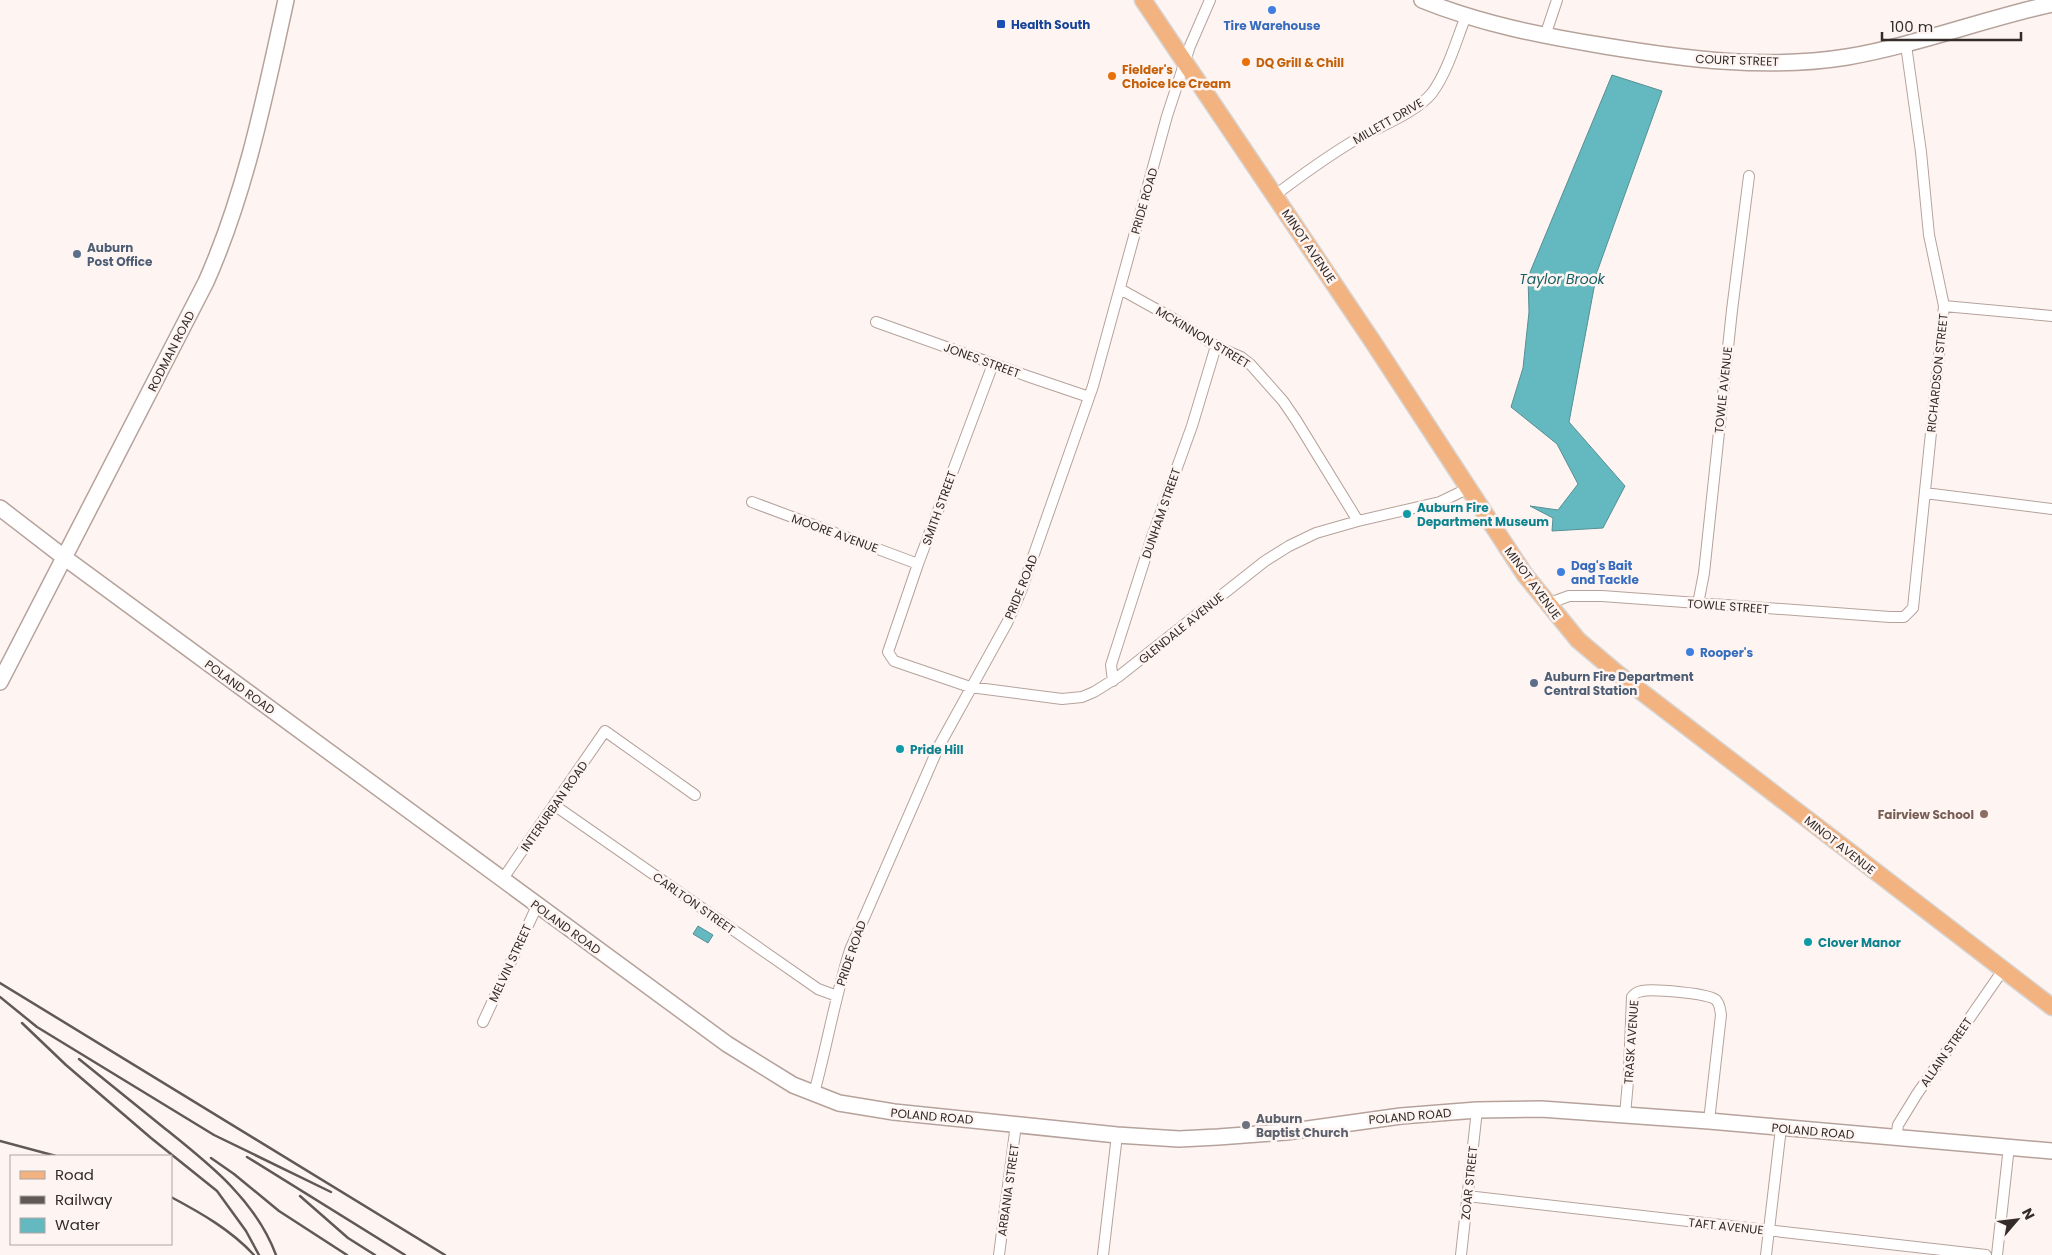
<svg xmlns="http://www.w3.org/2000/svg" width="2052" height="1255" font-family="Poppins,sans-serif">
	<rect width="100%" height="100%" fill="#fef5f2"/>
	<path fill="#64b9c0" stroke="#568f93" d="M1612 75 1662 91 1597 272 1569 422 1625 486 1603 528 1552 531 1553 518 1530 506 1558 510 1578 484 1557 444 1511 407 1523 368 1529 312 1528 277Z
		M698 926 713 935 708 943 693 934Z"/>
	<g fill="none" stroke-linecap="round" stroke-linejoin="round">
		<g stroke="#b6a29b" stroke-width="12">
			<path id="street" d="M1545 36 1557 0
				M1274 196C1299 177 1324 159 1350 143 1374 128 1414 115 1432 93 1448 71 1456 41 1466 16
				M1120 289 1174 319 1216 346 1241 357 1251 365 1283 401 1296 420 1358 521
				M1944 306 2052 316
				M876 322 1030 377 1089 397
				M993 364 918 564 888 652 894 661 970 687 1062 699 1082 697 1094 692 1118 677 1265 561 1289 546 1316 533 1358 521 1440 502 1469 488
				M1925 493 2052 509
				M752 502 918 564
				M1547 604 1569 596H1602L1890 617H1904L1913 608 1944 306 1929 235 1921 152 1906 45
				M1698 604 1704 573 1732 310 1749 176
				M1113 681 1111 665 1152 537 1192 426 1216 346
				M554 805 818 989 837 996
				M502 880 605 731 695 795
				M483 1022 537 906
				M814 1093C827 1046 835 997 850 950L939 746 1007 623 1021 591 1093 386 1167 116 1190 46 1210 0
				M1625 1115 1629 1070 1632 997C1635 993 1637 992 1642 991 1652 989 1710 993 1716 1000 1720 1004 1720 1009 1721 1015L1709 1121
				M1896 1138 1898 1125 1917 1094 2003 970
				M1467 1196 1986 1255
				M999 1255 1016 1124
				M1103 1255 1117 1135
				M1461 1255 1477 1110
				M1766 1255 1781 1128
				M1997 1255 2009 1146"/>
		</g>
		<g stroke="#b6a29b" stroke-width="18">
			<path id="secondary" d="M1422 0C1481 24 1543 36 1605 46 1684 59 1767 70 1847 57 1917 45 1983 19 2052 4
				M0 508 65 558 727 1044 793 1085 839 1103 894 1112 1117 1135 1179 1139 1218 1137 1286 1132 1401 1116 1477 1110 1541 1109 1709 1121 2052 1151
				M0 682 206 282C246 192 265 96 286 0"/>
		</g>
		<g stroke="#d6d5d4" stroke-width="19">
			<path id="primary" d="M1143 0 1373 342 1525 575 1578 640 1617 673 2052 1007"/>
		</g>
		<use href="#street" stroke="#fff" stroke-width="10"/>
		<use href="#secondary" stroke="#fff" stroke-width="15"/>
		<use href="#primary" stroke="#f2b380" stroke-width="16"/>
		<path stroke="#615956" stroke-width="2.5" d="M0 983 445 1255
			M0 997 37 1027 214 1135 331 1192
			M22 1023 66 1065 151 1138 217 1191 246 1231 259 1255
			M79 1059C107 1082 135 1104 163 1127 208 1163 255 1199 276 1255
			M0 1141 56 1156
			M247 1157 405 1255
			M211 1158 234 1174 279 1211 347 1255
			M300 1196 348 1238 375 1255
			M171 1197C201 1213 231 1230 254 1255"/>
	</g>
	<g fill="#3f7fe0" stroke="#fef5f2" stroke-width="2">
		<circle cx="1272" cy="10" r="5"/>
		<circle cx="1561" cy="572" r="5"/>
		<circle cx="1690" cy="652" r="5"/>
	</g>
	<rect fill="#1a4fb4" stroke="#fef5f2" stroke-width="2" x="996" y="19" width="10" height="10" rx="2.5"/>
	<g fill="#e8710a" stroke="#fef5f2" stroke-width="2">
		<circle cx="1246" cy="62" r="5"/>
		<circle cx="1112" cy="76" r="5"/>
	</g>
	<g fill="#5c6f8a" stroke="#fef5f2" stroke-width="2">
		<circle cx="77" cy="254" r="5"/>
		<circle cx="1534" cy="683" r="5"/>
	</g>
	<g fill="#0f9aa8" stroke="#fef5f2" stroke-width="2">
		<circle cx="1407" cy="514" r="5"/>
		<circle cx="900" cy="749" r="5"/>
		<circle cx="1808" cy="942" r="5"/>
	</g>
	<circle fill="#8d6e63" stroke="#fef5f2" stroke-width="2" cx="1984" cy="814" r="5"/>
	<circle fill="#6b7280" stroke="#fef5f2" stroke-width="2" cx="1246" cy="1125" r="5"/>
	<g text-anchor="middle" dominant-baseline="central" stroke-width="5" stroke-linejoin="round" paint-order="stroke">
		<g font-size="12" font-weight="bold" fill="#164399" stroke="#fef5f2" text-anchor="start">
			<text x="1011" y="24">Health South</text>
		</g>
		<g font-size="12" font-weight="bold" fill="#366cbe" stroke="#fef5f2" text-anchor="start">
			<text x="1272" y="25" text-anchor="middle">Tire Warehouse</text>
			<text x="1571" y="565">Dag's Bait<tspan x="1571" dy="14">and Tackle</tspan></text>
			<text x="1700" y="652">Rooper's</text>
		</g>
		<g font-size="12" fill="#342c29" stroke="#fef5f2">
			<text transform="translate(1737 60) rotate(2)">COURT STREET</text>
			<text transform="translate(1388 121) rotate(-30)">MILLETT DRIVE</text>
			<text transform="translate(1144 201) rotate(-74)">PRIDE ROAD</text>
			<text transform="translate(1309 246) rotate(56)">MINOT AVENUE</text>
			<text transform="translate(1203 337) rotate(31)">MCKINNON STREET</text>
			<text transform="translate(171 351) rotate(-63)">RODMAN ROAD</text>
			<text transform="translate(982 360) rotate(20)">JONES STREET</text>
			<text transform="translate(1937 373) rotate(-84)">RICHARDSON STREET</text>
			<text transform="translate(1723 390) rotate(-84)">TOWLE AVENUE</text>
			<text transform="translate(939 508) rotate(-70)">SMITH STREET</text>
			<text transform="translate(1161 513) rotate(-71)">DUNHAM STREET</text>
			<text transform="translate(835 533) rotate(20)">MOORE AVENUE</text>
			<text transform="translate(1533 583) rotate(54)">MINOT AVENUE</text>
			<text transform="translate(1021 587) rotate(-68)">PRIDE ROAD</text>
			<text transform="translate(1728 606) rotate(4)">TOWLE STREET</text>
			<text transform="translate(1181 628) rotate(-39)">GLENDALE AVENUE</text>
			<text transform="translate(240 687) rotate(36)">POLAND ROAD</text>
			<text transform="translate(554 806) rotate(-55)">INTERURBAN ROAD</text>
			<text transform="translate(1840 845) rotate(38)">MINOT AVENUE</text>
			<text transform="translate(694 903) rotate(35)">CARLTON STREET</text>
			<text transform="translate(566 927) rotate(36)">POLAND ROAD</text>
			<text transform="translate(851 953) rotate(-71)">PRIDE ROAD</text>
			<text transform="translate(510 963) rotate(-65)">MELVIN STREET</text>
			<text transform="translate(1631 1042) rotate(-86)">TRASK AVENUE</text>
			<text transform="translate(1946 1052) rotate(-55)">ALLAIN STREET</text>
			<text transform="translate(932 1116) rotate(5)">POLAND ROAD</text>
			<text transform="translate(1410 1116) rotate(-5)">POLAND ROAD</text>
			<text transform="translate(1813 1131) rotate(5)">POLAND ROAD</text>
			<text transform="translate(1469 1183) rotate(-84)">ZOAR STREET</text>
			<text transform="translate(1008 1190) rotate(-82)">ARBANIA STREET</text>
			<text transform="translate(1726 1226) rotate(6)">TAFT AVENUE</text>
		</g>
		<g font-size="12" font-weight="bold" fill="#c56008" stroke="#fef5f2" text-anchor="start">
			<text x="1256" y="62">DQ Grill &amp; Chill</text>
			<text x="1122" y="69">Fielder's<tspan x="1122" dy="14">Choice Ice Cream</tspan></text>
		</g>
		<g font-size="12" font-weight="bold" fill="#4e5e75" stroke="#fef5f2" text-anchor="start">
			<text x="87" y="247">Auburn<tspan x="87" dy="14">Post Office</tspan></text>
			<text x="1544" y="676">Auburn Fire Department<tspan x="1544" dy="14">Central Station</tspan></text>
		</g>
		<g font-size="12" font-weight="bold" fill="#0d838f" stroke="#fef5f2" text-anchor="start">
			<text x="1417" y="507">Auburn Fire<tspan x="1417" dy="14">Department Museum</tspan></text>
			<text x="910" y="749">Pride Hill</text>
			<text x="1818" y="942">Clover Manor</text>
		</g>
		<g font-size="12" font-weight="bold" fill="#785e54" stroke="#fef5f2" text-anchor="end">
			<text x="1974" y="814">Fairview School</text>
		</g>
		<g font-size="12" font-weight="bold" fill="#5b616d" stroke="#fef5f2" text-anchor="start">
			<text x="1256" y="1118">Auburn<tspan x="1256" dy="14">Baptist Church</tspan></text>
		</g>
		<g font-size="14" font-style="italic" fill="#165f64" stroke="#fef5f2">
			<text x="1562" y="279">Taylor Brook</text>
		</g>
	</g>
	<rect x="10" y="1155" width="162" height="90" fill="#fef5f2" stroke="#ada5a2"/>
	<rect x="20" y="1171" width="25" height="8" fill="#f2b380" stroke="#ada5a2"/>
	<text x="55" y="1180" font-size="15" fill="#342c29">Road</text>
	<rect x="20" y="1196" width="25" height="8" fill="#615956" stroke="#ada5a2"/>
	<text x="55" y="1205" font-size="15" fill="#342c29">Railway</text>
	<rect x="20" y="1218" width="25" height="15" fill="#64b9c0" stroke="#ada5a2"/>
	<text x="55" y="1230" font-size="15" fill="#342c29">Water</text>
	<g transform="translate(2017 1220) rotate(62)" stroke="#fef5f2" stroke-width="4" paint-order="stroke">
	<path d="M0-4L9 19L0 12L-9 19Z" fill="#342c29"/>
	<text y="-8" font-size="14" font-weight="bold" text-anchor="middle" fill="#342c29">N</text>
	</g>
	<path d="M1882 32v8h139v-8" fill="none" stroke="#342c29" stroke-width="2.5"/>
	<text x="1890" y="32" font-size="15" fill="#342c29" stroke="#fef5f2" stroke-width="4" paint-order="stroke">100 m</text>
</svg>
